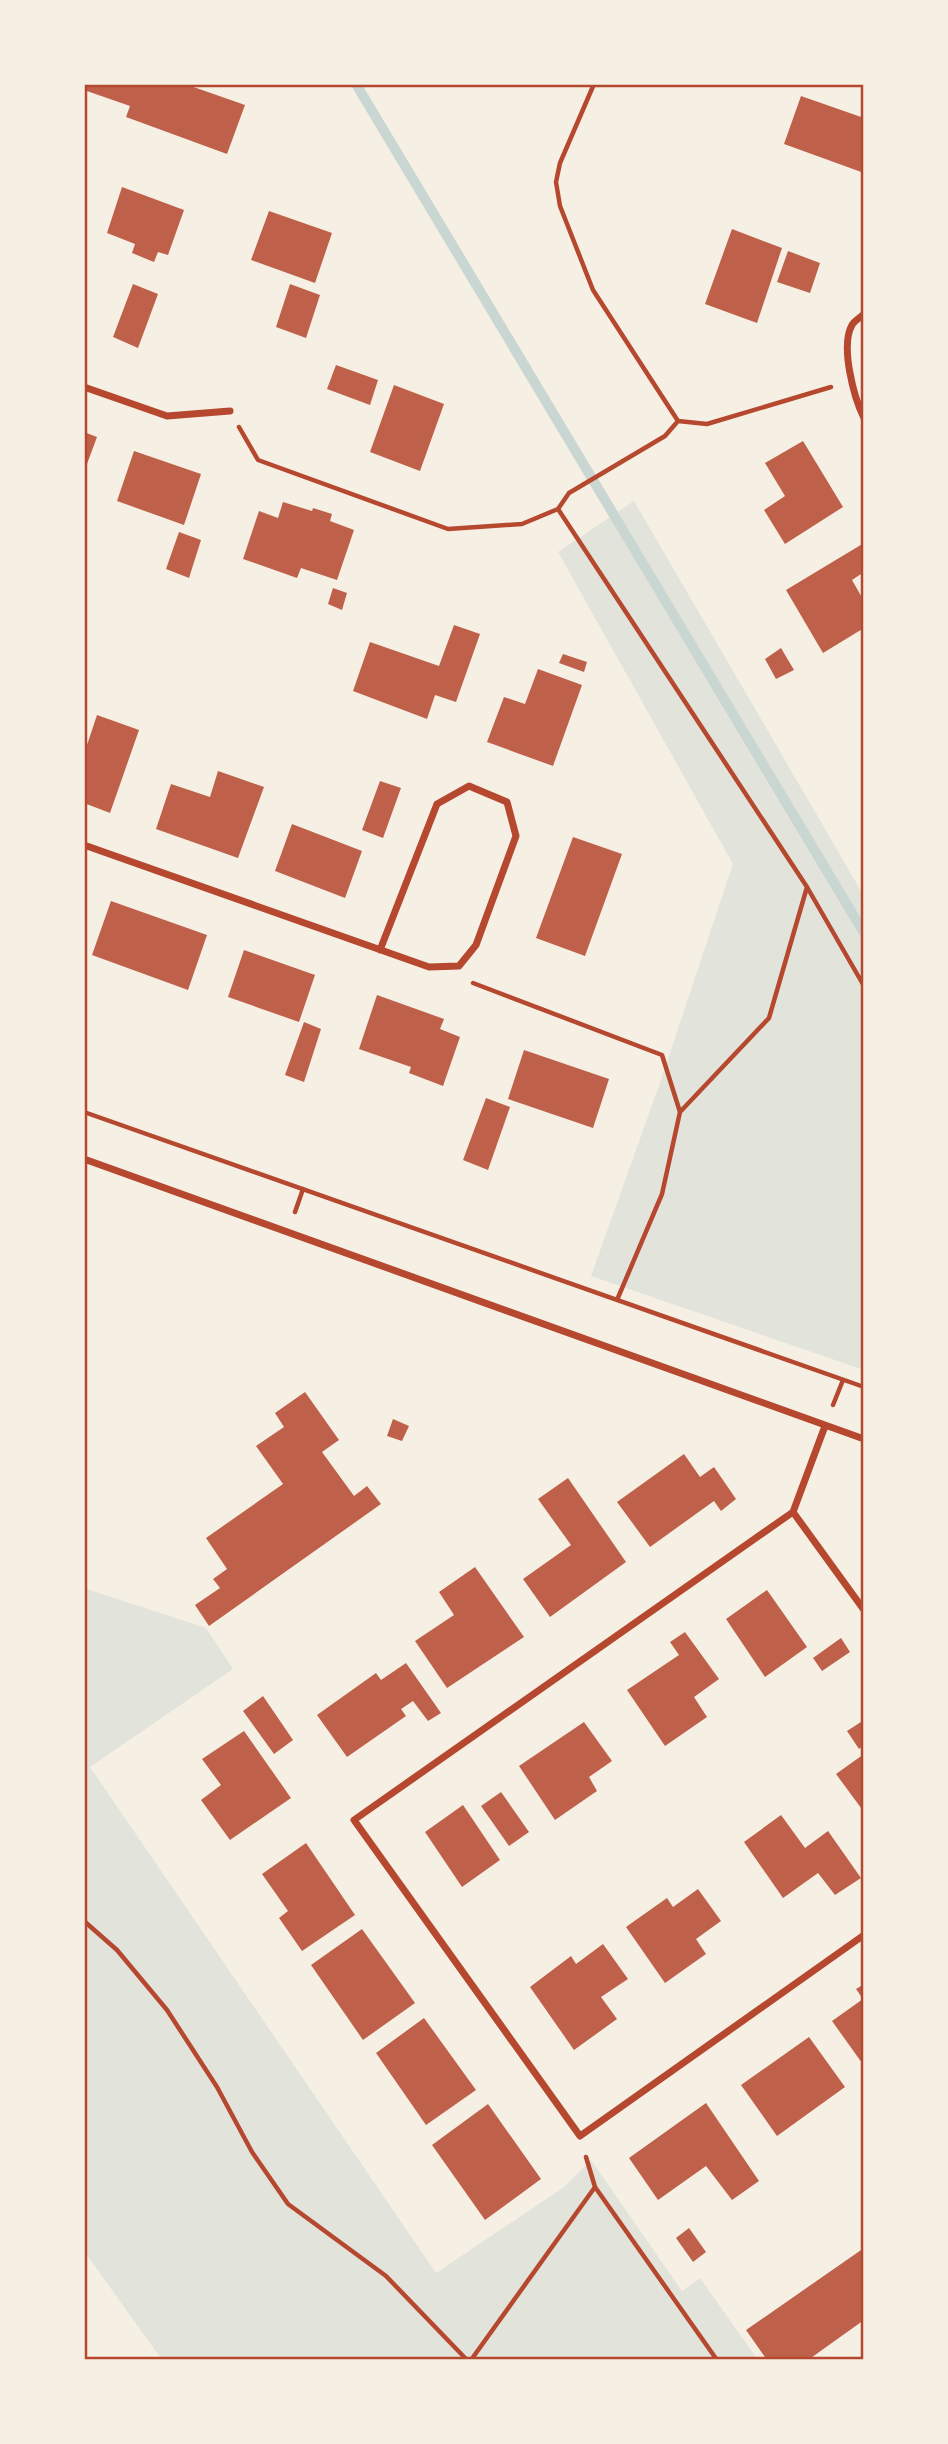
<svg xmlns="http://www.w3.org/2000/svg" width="948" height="2444" font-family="Helvetica,sans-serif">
	<rect width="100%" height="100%" fill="#f6efe4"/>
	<path fill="#e2e4dc" d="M634 501 864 896V1370L591 1276 662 1077 733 864 558 552Z
		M84 1588 206 1628 233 1669 90 1767 436 2273 564 2187 591 2160 682 2291 700 2278 758 2360H162L84 2251Z"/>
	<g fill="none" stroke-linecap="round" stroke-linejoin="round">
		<path stroke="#c9d6d2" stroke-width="10" d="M356 84 864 933"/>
	</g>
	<path fill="#bf614a" d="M84 84H185L245 105 227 154 126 117 130 106 84 90Z
		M801 96 864 118V173L784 144Z
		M122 187 184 210 168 255 158 252 154 262 132 253 135 244 107 233Z
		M269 211 332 233 315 283 251 260Z
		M732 229 782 248 757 323 705 304Z
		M788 251 820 263 810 293 777 282Z
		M133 284 158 294 138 348 113 337Z
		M290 284 320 295 306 338 276 327Z
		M336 365 378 380 370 405 327 389Z
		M394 385 444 404 420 471 370 452Z
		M84 432 97 437 84 472Z
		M803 441 843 507 785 544 764 510 785 496 765 463Z
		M134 451 201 474 184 525 117 501Z
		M283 502 312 511 313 508 332 514 330 521 354 530 337 580 301 568 297 578 243 559 259 511 278 518Z
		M179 532 201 540 189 578 166 569Z
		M864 543V572L852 580 864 601V628L823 653 786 590Z
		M333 588 347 593 342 610 328 604Z
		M454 625 480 634 456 702 435 695 427 719 353 691 370 642 439 666Z
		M781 648 794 670 776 679 765 659Z
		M563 654 587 662 584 672 559 663Z
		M538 669 582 685 553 766 487 742 504 697 525 704Z
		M97 715 139 730 110 813 84 803V754Z
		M218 771 264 787 238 858 156 829 171 784 210 797Z
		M380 781 401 788 383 838 362 830Z
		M292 824 362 851 345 898 275 871Z
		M573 837 622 854 585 956 536 938Z
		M111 901 207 935 188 990 92 955Z
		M244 950 315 975 299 1022 228 997Z
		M377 995 444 1019 440 1029 460 1037 443 1086 409 1073 411 1067 359 1049Z
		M304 1022 321 1029 304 1082 285 1075Z
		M524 1050 609 1079 593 1128 508 1099Z
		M486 1098 510 1107 488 1170 463 1160Z
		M305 1392 339 1440 322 1452 354 1496 367 1486 381 1504 209 1626 195 1605 220 1588 213 1579 227 1569 206 1538 283 1484 256 1446 284 1427 275 1413Z
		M393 1419 409 1426 402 1441 387 1436Z
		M684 1454 700 1477 714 1467 736 1499 721 1511 714 1501 650 1547 617 1502Z
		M568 1478 626 1562 550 1617 523 1579 571 1545 538 1499Z
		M475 1567 524 1637 447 1688 415 1641 454 1615 439 1592Z
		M767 1590 807 1647 765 1677 726 1619Z
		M685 1632 719 1679 694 1697 707 1717 665 1746 627 1690 679 1655 670 1642Z
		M841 1638 850 1652 822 1671 813 1658Z
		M406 1663 441 1713 428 1721 413 1701 401 1709 406 1716 347 1757 317 1715 376 1673 381 1680Z
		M263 1696 293 1740 274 1754 243 1711Z
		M864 1720V1745L859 1749 847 1731Z
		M584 1722 612 1761 589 1777 597 1791 555 1820 519 1766Z
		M244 1731 291 1798 230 1840 201 1800 221 1785 202 1759Z
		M864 1754V1812L836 1774Z
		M501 1792 529 1832 509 1846 481 1806Z
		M463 1805 500 1860 462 1887 425 1832Z
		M781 1815 805 1848 828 1831 861 1878 835 1895 818 1873 783 1898 744 1842Z
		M306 1843 355 1915 302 1951 279 1918 288 1911 262 1874Z
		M698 1889 721 1921 696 1939 706 1954 665 1983 626 1927 667 1898 673 1907Z
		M362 1929 415 2003 363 2040 311 1965Z
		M603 1944 628 1979 601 1997 617 2019 574 2050 530 1987 571 1956 576 1964Z
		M864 1984V2062L862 2063 832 2021 863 1999 856 1989Z
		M424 2018 476 2090 426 2125 376 2053Z
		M809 2037 845 2087 777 2136 741 2085Z
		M706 2103 759 2181 732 2200 706 2166 658 2200 629 2158Z
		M488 2104 541 2179 485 2220 432 2145Z
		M689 2228 706 2252 693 2262 676 2238Z
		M864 2248V2320L808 2360H767L746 2330Z"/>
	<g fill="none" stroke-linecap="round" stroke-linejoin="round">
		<path stroke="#b5482f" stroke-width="4.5" d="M594 84 560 163 556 182 560 206 593 290 678 421 707 424 831 387
			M239 427 258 460 448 529 522 524 558 509 569 493 665 436 678 421
			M558 509 807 887 864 986
			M473 983 662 1055 680 1112 662 1194 617 1300
			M84 1112 864 1387
			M680 1112 769 1018 807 887
			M295 1212 303 1189
			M833 1405 843 1380
			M84 1921 117 1950 167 2010 217 2087 252 2152 288 2204 386 2276 467 2360
			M586 2157 595 2187 717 2360
			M471 2360 595 2187"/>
		<path stroke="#b5482f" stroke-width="7" d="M864 314C861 317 854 321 852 325 840 346 854 398 864 418
			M84 387 167 416 230 411
			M84 845 429 967 459 966 476 945 516 836 507 802 469 786 437 804 380 950
			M84 1159 864 1439
			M825 1426 793 1512 354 1820 580 2136 864 1935
			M793 1512 864 1610"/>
	</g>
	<rect width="948" height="2444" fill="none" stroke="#f6efe4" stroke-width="172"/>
	<rect x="86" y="86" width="776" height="2272" fill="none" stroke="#b5482f" stroke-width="2.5"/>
</svg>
